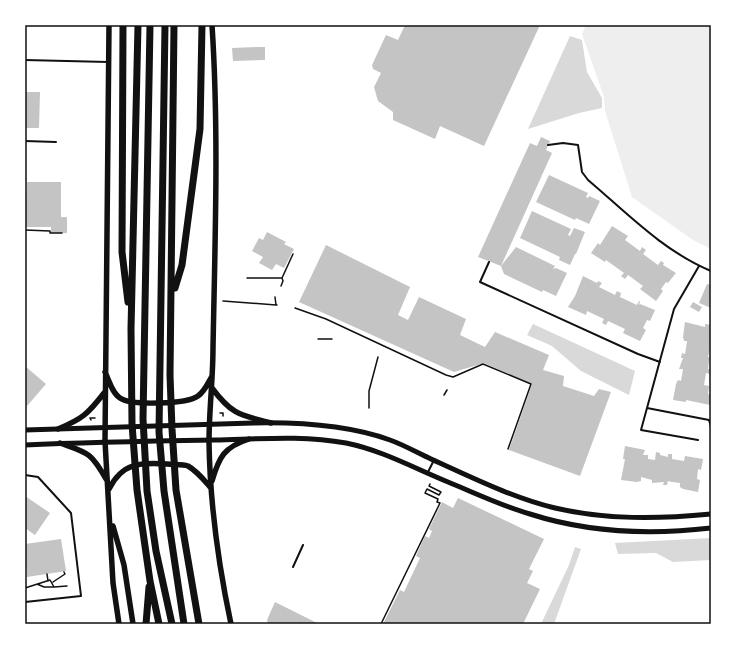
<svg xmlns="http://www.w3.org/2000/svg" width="736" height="649" font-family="'Noto Sans',sans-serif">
	<rect width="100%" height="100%" fill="#fff"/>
	<path fill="#eee" d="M586 25H711V249L693 240 632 197 605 111 604 97 582 34Z"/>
	<path fill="#d9d9d9" d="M570 36 582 40 587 72 602 98V108L579 113 528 129Z
		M533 324 635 371 629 395 581 371 552 346 527 335Z
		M711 538V560L673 562 656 553 618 554 615 543Z
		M575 547 581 549 554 624H541L569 565Z"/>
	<path fill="#c4c4c4" d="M405 25H540L484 146 440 126 435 139 393 120V112L378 101 374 87 381 73 373 69 372 65 386 35 398 40Z
		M259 47H265V60L233 61 232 48Z
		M25 92H40L39 128H25Z
		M541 137 550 141 546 150 552 153 501 266 478 257 530 143 537 146Z
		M549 175 588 193 586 197 588 198 589 196 600 201 589 224 576 218 575 220 536 202Z
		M27 182H61V217H67V233H51V227H25Z
		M532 211 571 229 568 235 570 236 574 228 585 232 576 254H575L570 265 559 260 560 257 520 238Z
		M612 226 628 236 625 240 640 251 642 247 646 250 643 254 658 265 661 261 664 263 663 265 676 273 668 283 666 282 661 289 663 291 656 301 640 289 643 286 628 275 625 279 621 276 624 273 606 260 605 262 591 253 598 243 600 245Z
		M267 232 286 242 284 244 294 249 284 268 276 264 272 270 259 263 263 257 252 251 259 238 263 240Z
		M326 245 410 287 398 315 408 320 419 297 466 319 460 335 485 347 495 332 549 355 543 370 564 376 563 386 594 396 599 389 611 392 580 476 509 450 532 384 484 363 454 372 299 302Z
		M516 247 555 266 553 269 556 268 567 273 556 296 543 290 542 292 504 274 501 266Z
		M583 276 597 283 598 281 602 283 599 287 615 295 617 291 621 293 620 297 637 305 639 301H640L639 305 640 304 655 310 650 321 647 320 643 328 646 330 640 341 623 333 625 329 608 321 606 325 602 323 604 319 587 311 586 315 568 307 575 296Z
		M707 284 711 285V308L699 303Z
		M693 302 702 307 699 312 690 307Z
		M685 322 705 327V324L711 325V346L708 357 711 358V362L709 361 708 369H711L710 374 706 373 704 385 709 386 708 394 711 395 710 405 686 400V402L673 400 676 384 678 380 681 381 683 369H679L683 358H681L682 353 685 354 687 341H684L683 337Z
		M25 366 46 384 27 406 25 404Z
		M625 446 645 450 643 455H648V459L655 460 656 452 660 453V455L668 457V454H672V459L684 461 685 456 703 459 701 470 698 469 697 479 700 480 698 492 683 489 680 487V483L672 482 668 481 667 485H663L664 482 652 483V480L641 477V481L637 482 621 480 625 459H623Z
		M25 496 50 513 35 535 25 528Z
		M458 498 544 539 529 569 533 571 527 583 540 589 523 624H383L400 590 404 592 420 558 416 556 425 536 429 538 432 531 429 529 442 502 453 508Z
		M61 539 66 571 27 577 25 544Z
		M275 602 319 624H268L267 620Z"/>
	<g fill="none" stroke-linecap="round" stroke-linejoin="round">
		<path stroke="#111" stroke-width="1.5" d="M25 230 50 231V233H62
			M247 278H282
			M281 286 283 281 282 278 293 254
			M275 297 276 305H277
			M223 301 276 305
			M295 308 326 319 446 375 453 377 483 364 531 384 508 449
			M318 339H332
			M444 395 447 390
			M369 408V391L378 357
			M220 413H223V416
			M91 420 90 418H95
			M47 574 48 581
			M53 582 65 574 64 572
			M37 584 44 587H54
			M25 588 50 580 54 587 67 586
			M381 624 440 503 437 502 438 499 425 493 427 489 439 495 441 492 429 486 430 484"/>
		<path stroke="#111" stroke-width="2" d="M25 60 108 62
			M25 141 56 142
			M548 145 563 143 578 145 582 172 588 180C627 213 663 251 711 271
			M489 262 480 282 638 354 660 362
			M647 408 709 420 711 427
			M698 440 641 430 674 309 699 266
			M428 472 433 462
			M25 475 38 477 71 513 81 596 25 602
			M293 567 303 545"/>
		<path stroke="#111" stroke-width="5" d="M25 430 253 423C298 422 348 425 390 440 404 445 418 453 431 459 471 477 513 498 555 508 607 520 658 519 711 514
			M25 445C89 442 152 441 215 440 259 439 303 435 346 443 381 450 414 468 448 482 475 493 502 506 530 514 589 533 650 535 711 528"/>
		<path stroke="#111" stroke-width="5.5" d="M109 25 105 441 113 583 119 624
			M212 25C219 133 215 240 213 348 213 379 209 411 209 442 210 504 218 563 231 624
			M105 372C109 380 112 393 120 398 131 406 187 404 198 396 205 391 208 383 212 376
			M212 388C232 415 240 415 271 423
			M58 429C82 419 88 414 104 393
			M60 443C88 453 91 452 106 479
			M212 481C219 457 224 447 249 439
			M109 489C122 463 140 462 167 464 173 465 182 464 188 466 197 471 204 480 211 488
			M113 526 124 565 133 624"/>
		<path stroke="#111" stroke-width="7" d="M123 25 122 252 128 302
			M138 25 131 329 132 424 137 490 150 581 159 624
			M150 25 143 419 147 491 156 551 172 624
			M165 25 159 432 164 491 184 624
			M174 25 170 375 172 429 176 490 199 624
			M175 288 182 265 200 129 202 25
			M146 624 149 587"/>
	</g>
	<rect width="736" height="649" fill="none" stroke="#ffffff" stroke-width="52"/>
	<rect x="26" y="26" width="684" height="597" fill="none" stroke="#111" stroke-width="1.5"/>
</svg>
